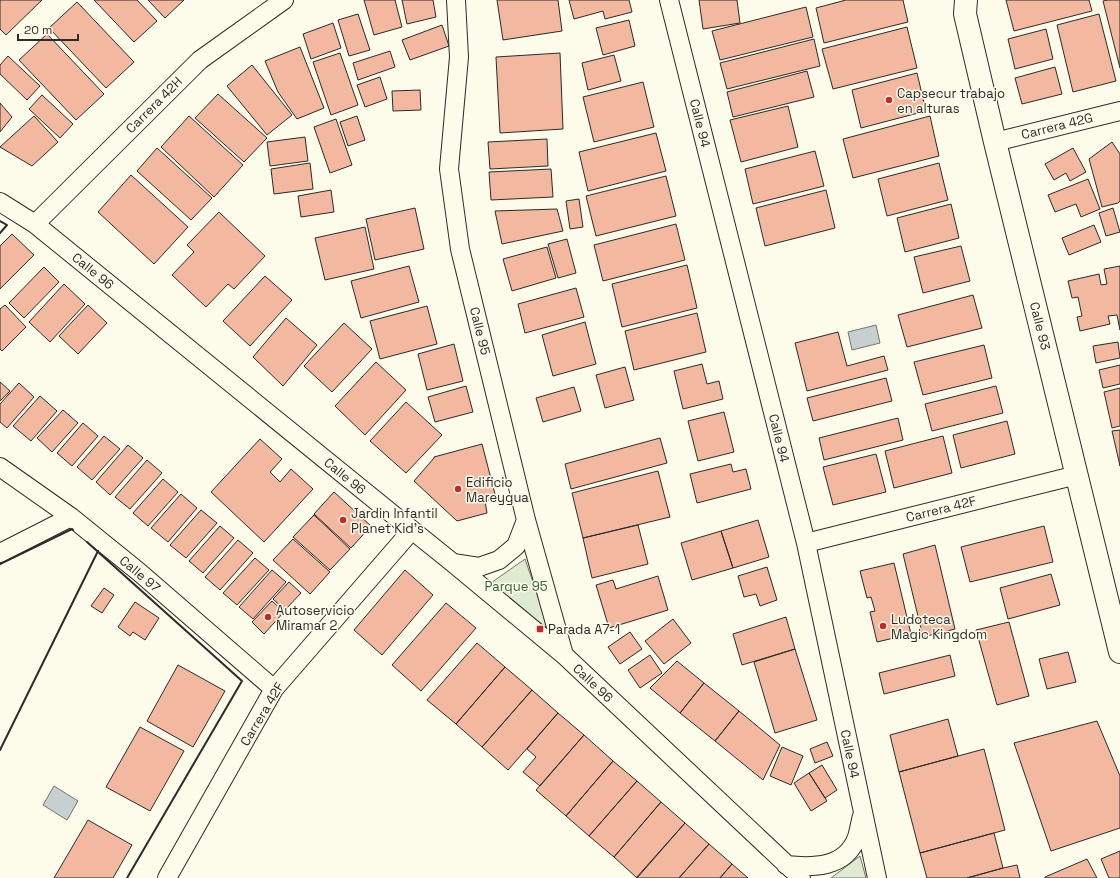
<svg xmlns="http://www.w3.org/2000/svg" width="1120" height="878" font-family="'Space Grotesk',sans-serif">
	<rect width="100%" height="100%" fill="#fdfbea"/>
	<path fill="#deebd1" stroke="#74746e" d="M525 559 550 631 488 585Z
		M860 856 866 878H831Z"/>
	<path fill="#c7d0d0" stroke="#74746e" d="M876 325 880 343 852 350 848 332Z
		M54 786 78 801 67 820 43 805Z"/>
	<path fill="#f2b8a0" stroke="#2b2b2b" d="M0 0H42L6 35 0 29Z
		M94 0H137L157 21 134 42Z
		M148 0H184L165 18Z
		M364 0H395L402 27 374 35Z
		M402 0H433L436 17 407 24Z
		M497 0H558L562 31 503 40Z
		M569 0H629L632 12 605 19 603 11 574 19Z
		M699 0H737L740 23 703 29Z
		M846 0H903L908 22 824 43 816 8Z
		M1006 0H1089L1092 11 1014 31Z
		M1108 0H1120V68L1103 1Z
		M77 2 134 62 106 88 49 28Z
		M806 7 813 37 720 60 712 31Z
		M358 14 370 50 349 56 338 20Z
		M1099 14 1116 81 1073 92 1057 25Z
		M629 20 635 46 603 55 596 28Z
		M333 23 341 48 311 59 303 34Z
		M442 25 449 46 410 60 402 40Z
		M907 27 917 68 833 89 822 49Z
		M1046 29 1053 59 1015 69 1008 39Z
		M47 34 104 94 76 120 19 60Z
		M814 39 820 66 727 89 720 63Z
		M300 47 324 108 297 119 278 92 265 61Z
		M390 51 395 67 358 80 353 63Z
		M340 53 358 105 331 115 313 62Z
		M560 53 563 129 500 133 496 57Z
		M614 55 621 81 588 90 582 63Z
		M8 56 40 86 27 100 0 74V65Z
		M252 65 292 115 267 135 227 86Z
		M1055 67 1062 94 1022 104 1015 78Z
		M807 71 814 97 733 117 727 92Z
		M917 73 926 111 861 128 852 90Z
		M380 77 387 99 365 107 357 85Z
		M643 82 654 127 594 142 583 97Z
		M420 90 421 110 393 111 392 91Z
		M218 94 267 138 244 162 195 118Z
		M42 95 73 124 60 138 29 109Z
		M0 103 12 117 0 132Z
		M788 106 798 147 741 162 730 120Z
		M34 116 58 142 32 166 0 147Z
		M189 116 243 165 214 197 161 147Z
		M357 116 365 140 348 146 340 122Z
		M930 116 939 156 853 178 843 139Z
		M336 119 352 165 330 173 314 127Z
		M656 133 666 171 588 191 579 152Z
		M305 137 308 161 270 166 267 142Z
		M547 139 548 166 490 169 488 142Z
		M1112 142 1120 154V201L1118 203 1102 207 1089 159Z
		M157 148 212 198 191 220 137 171Z
		M1073 148 1086 172 1070 181 1066 173 1054 180 1045 164Z
		M815 151 824 186 753 204 745 169Z
		M310 163 313 189 274 194 271 169Z
		M939 163 948 200 887 216 878 179Z
		M551 169 553 197 491 200 489 172Z
		M131 175 188 227 154 264 98 212Z
		M666 176 676 216 596 236 586 196Z
		M1088 179 1100 209 1081 217 1076 204 1055 212 1048 195Z
		M331 190 334 212 301 217 298 196Z
		M826 190 835 228 765 246 756 208Z
		M579 199 583 227 570 229 566 201Z
		M951 204 959 238 905 252 897 218Z
		M415 208 424 249 375 260 366 219Z
		M1113 208 1120 232 1106 236 1099 213Z
		M557 209 563 231 502 244 495 211Z
		M219 212 265 256 234 289 228 284 206 307 172 275 194 252 187 245Z
		M676 224 685 260 603 281 594 245Z
		M1094 225 1101 242 1069 255 1062 238Z
		M365 227 374 269 325 280 315 238Z
		M12 234 34 255 0 289V246Z
		M567 239 576 273 558 278 548 244Z
		M961 246 970 281 923 293 914 257Z
		M547 247 556 278 512 291 503 259Z
		M687 265 697 308 622 327 612 284Z
		M409 266 419 302 361 318 351 281Z
		M1120 266V330L1117 315 1108 316 1110 324 1080 331 1077 317 1082 316 1078 297 1072 298 1068 281 1099 274 1101 285 1107 284 1104 269Z
		M44 267 59 282 24 318 9 303Z
		M265 276 292 300 250 346 223 321Z
		M64 284 85 304 50 342 29 322Z
		M576 288 584 317 525 333 518 304Z
		M973 295 982 328 907 347 898 315Z
		M5 305 26 327 2 351 0 349V309Z
		M88 305 107 323 78 354 59 336Z
		M427 306 437 344 380 359 370 321Z
		M697 313 706 352 634 370 625 331Z
		M286 318 317 345 283 386 253 357Z
		M585 322 596 364 553 376 542 335Z
		M344 323 372 349 332 392 304 366Z
		M838 332 847 366 884 356 888 370 807 391 795 343Z
		M1118 342 1120 358 1096 363 1093 346Z
		M454 344 463 381 427 390 418 354Z
		M984 345 992 378 923 395 914 362Z
		M376 362 406 390 365 435 335 406Z
		M702 364 707 384 719 381 723 399 683 409 674 371Z
		M1120 365V384L1103 388 1099 370Z
		M625 367 634 400 605 408 596 375Z
		M886 378 892 401 813 421 807 398Z
		M0 382 10 391 0 401Z
		M19 383 34 397 7 428 0 422V404Z
		M466 386 473 412 435 422 428 397Z
		M996 386 1003 413 932 431 925 404Z
		M574 387 581 411 543 422 536 398Z
		M1120 388V426L1112 428 1104 392Z
		M40 396 57 411 31 441 13 426Z
		M406 402 442 435 406 473 370 441Z
		M63 410 78 423 52 452 37 438Z
		M724 412 734 452 698 461 688 421Z
		M898 418 903 440 824 460 819 438Z
		M1007 421 1015 454 961 468 953 435Z
		M83 423 98 436 72 466 57 453Z
		M1120 430V466L1112 431Z
		M104 436 120 449 92 480 77 467Z
		M943 436 952 473 894 488 885 451Z
		M660 438 667 463 571 489 565 464Z
		M260 439 282 459 270 472 280 482 291 469 313 489 264 542 211 492Z
		M482 444 496 498 485 501 487 513 457 521 414 481 434 458V457Z
		M128 445 143 458 110 495 96 482Z
		M876 454 886 492 833 505 823 467Z
		M147 460 162 473 130 509 115 497Z
		M731 464 733 472 746 469 751 489 697 503 690 474Z
		M658 471 670 517 583 538 572 493Z
		M163 479 178 492 148 526 133 513Z
		M334 492 371 526 351 548 314 514Z
		M181 494 197 508 168 542 151 528Z
		M201 510 217 523 186 558 170 545Z
		M314 515 350 549 330 570 293 537Z
		M758 520 769 557 733 568 721 531Z
		M638 525 648 564 592 578 583 538Z
		M220 526 234 538 203 573 189 561Z
		M1044 526 1053 562 970 582 961 547Z
		M721 531 733 568 692 580 681 543Z
		M293 539 330 572 310 594 273 560Z
		M238 540 253 553 220 590 205 577Z
		M935 545 955 629 923 637 903 554Z
		M255 558 269 570 237 605 223 593Z
		M894 563 911 634 877 642 870 612 875 611 871 597 867 598 860 571Z
		M767 567 777 600 760 606 756 594 744 597 738 576Z
		M272 570 286 582 253 619 239 607Z
		M405 570 433 595 382 655 354 630Z
		M1051 574 1060 605 1008 619 1000 588Z
		M658 576 668 610 609 628 596 585 613 580 616 589Z
		M289 582 301 593 285 610 273 599Z
		M104 588 114 595 102 613 91 606Z
		M272 601 284 612 264 634 252 622Z
		M135 602 159 618 145 640 133 632 130 636 118 627Z
		M446 603 476 628 421 691 392 665Z
		M786 617 795 649 742 665 733 634Z
		M673 619 691 643 664 664 645 641Z
		M1009 622 1029 696 997 705 976 630Z
		M630 632 642 649 620 664 608 647Z
		M477 643 505 667 456 724 427 700Z
		M795 649 817 720 775 733 754 662Z
		M1068 652 1076 682 1047 689 1039 659Z
		M650 655 662 673 640 688 628 670Z
		M950 655 955 676 884 694 879 673Z
		M677 661 704 683 680 713 650 688Z
		M178 665 225 691 193 747 147 721Z
		M505 667 532 690 482 747 456 724Z
		M704 683 739 711 715 741 680 713Z
		M532 690 558 713 508 770 482 747Z
		M739 711 780 745 763 780 715 741Z
		M558 713 584 735 540 786 523 772 536 757 527 749Z
		M948 719 958 756 899 772 890 735Z
		M1097 721 1120 776V828L1051 851 1014 743Z
		M140 727 184 751 150 811 106 787Z
		M584 735 613 761 566 816 536 790Z
		M827 742 833 756 815 763 810 749Z
		M782 747 803 756 791 785 770 776Z
		M984 749 1005 830 920 853 899 772Z
		M613 761 637 781 589 836 566 816Z
		M822 765 837 790 825 798 809 773Z
		M809 773 827 801 811 811 794 783Z
		M637 781 661 802 614 857 589 836Z
		M661 802 685 823 637 878 614 857Z
		M88 820 132 845 113 878H54Z
		M685 823 709 844 679 878H636Z
		M994 833 1003 868 967 878H927L920 853Z
		M709 844 732 864 720 878H679Z
		M1120 851V878H1109L1101 859Z
		M1087 859 1097 878H1045V877Z
		M732 864 748 878H720Z
		M1017 865 1020 878H967L1003 868Z"/>
	<g fill="none" stroke-linecap="round" stroke-linejoin="round">
		<g stroke="#2b2b2b" stroke-width="20">
			<path id="minor" d="M456 0 459 57 449 169 460 249 526 520 564 655
				M669 0 806 543 877 878
				M995 142 1120 111
				M0 202 35 224 412 530 453 563 564 655 801 878
				M35 224 200 60 284 0
				M0 467 71 517 139 572 274 689
				M806 543 1077 475
				M0 553 71 517
				M453 563 479 567 499 560 516 546 526 520
				M786 865C813 868 846 868 857 837 859 831 860 823 862 816
				M167 878 274 689 412 530"/>
		</g>
		<g stroke="#2b2b2b" stroke-width="24">
			<path id="tertiary" d="M966 0 965 14 995 142 1120 652"/>
		</g>
		<use href="#minor" stroke="#fdfbea" stroke-width="18"/>
		<use href="#tertiary" stroke="#fdfbea" stroke-width="22"/>
		<path stroke="#2b2b2b" stroke-width="2" d="M0 221 7 225 0 233
			M87 542 242 681 127 878
			M0 564 72 529 73 530
			M0 750 98 551"/>
	</g>
	<g fill="#c62828" stroke="#fdfbea" stroke-width="1.5">
		<circle cx="889" cy="100" r="4"/>
		<circle cx="458" cy="489" r="4"/>
		<circle cx="343" cy="520" r="4"/>
		<circle cx="268" cy="617" r="4"/>
		<circle cx="883" cy="626" r="4"/>
		<rect x="536" y="625" width="8" height="8" rx="2"/>
	</g>
	<g text-anchor="middle" dominant-baseline="central" stroke-width="3" stroke-linejoin="round" paint-order="stroke">
		<g font-size="13" fill="#2b2b2b" stroke="#fdfbea" text-anchor="start">
			<text x="897" y="93">Capsecur trabajo<tspan x="897" dy="15">en alturas</tspan></text>
			<text x="466" y="482">Edificio<tspan x="466" dy="15">Mareygua</tspan></text>
			<text x="351" y="513">Jardin Infantil<tspan x="351" dy="15">Planet Kid's</tspan></text>
			<text x="276" y="610">Autoservicio<tspan x="276" dy="15">Miramar 2</tspan></text>
			<text x="891" y="619">Ludoteca<tspan x="891" dy="15">Magic Kingdom</tspan></text>
			<text x="548" y="629">Parada A7-1</text>
		</g>
		<g font-size="13" fill="#2b2b2b" stroke="#fdfbea">
			<text transform="translate(154 105) rotate(-45)">Carrera 42H</text>
			<text transform="translate(700 123) rotate(76)">Calle 94</text>
			<text transform="translate(1057 126) rotate(-14)">Carrera 42G</text>
			<text transform="translate(93 271) rotate(39)">Calle 96</text>
			<text transform="translate(1040 326) rotate(76)">Calle 93</text>
			<text transform="translate(480 331) rotate(76)">Calle 95</text>
			<text transform="translate(779 438) rotate(76)">Calle 94</text>
			<text transform="translate(345 476) rotate(39)">Calle 96</text>
			<text transform="translate(941 509) rotate(-14)">Carrera 42F</text>
			<text transform="translate(140 574) rotate(40)">Calle 97</text>
			<text transform="translate(593 683) rotate(43)">Calle 96</text>
			<text transform="translate(262 714) rotate(-59)">Carrera 42F</text>
			<text transform="translate(850 754) rotate(78)">Calle 94</text>
		</g>
		<g font-size="13" fill="#34623c" stroke="#fdfbea">
			<text x="516" y="586">Parque 95</text>
		</g>
	</g>
	<path d="M18 34v6h60v-6" fill="none" stroke="#2b2b2b" stroke-width="2"/>
	<text x="24" y="34" font-size="12" fill="#2b2b2b" stroke="#fdfbea" stroke-width="3" paint-order="stroke">20 m</text>
</svg>
